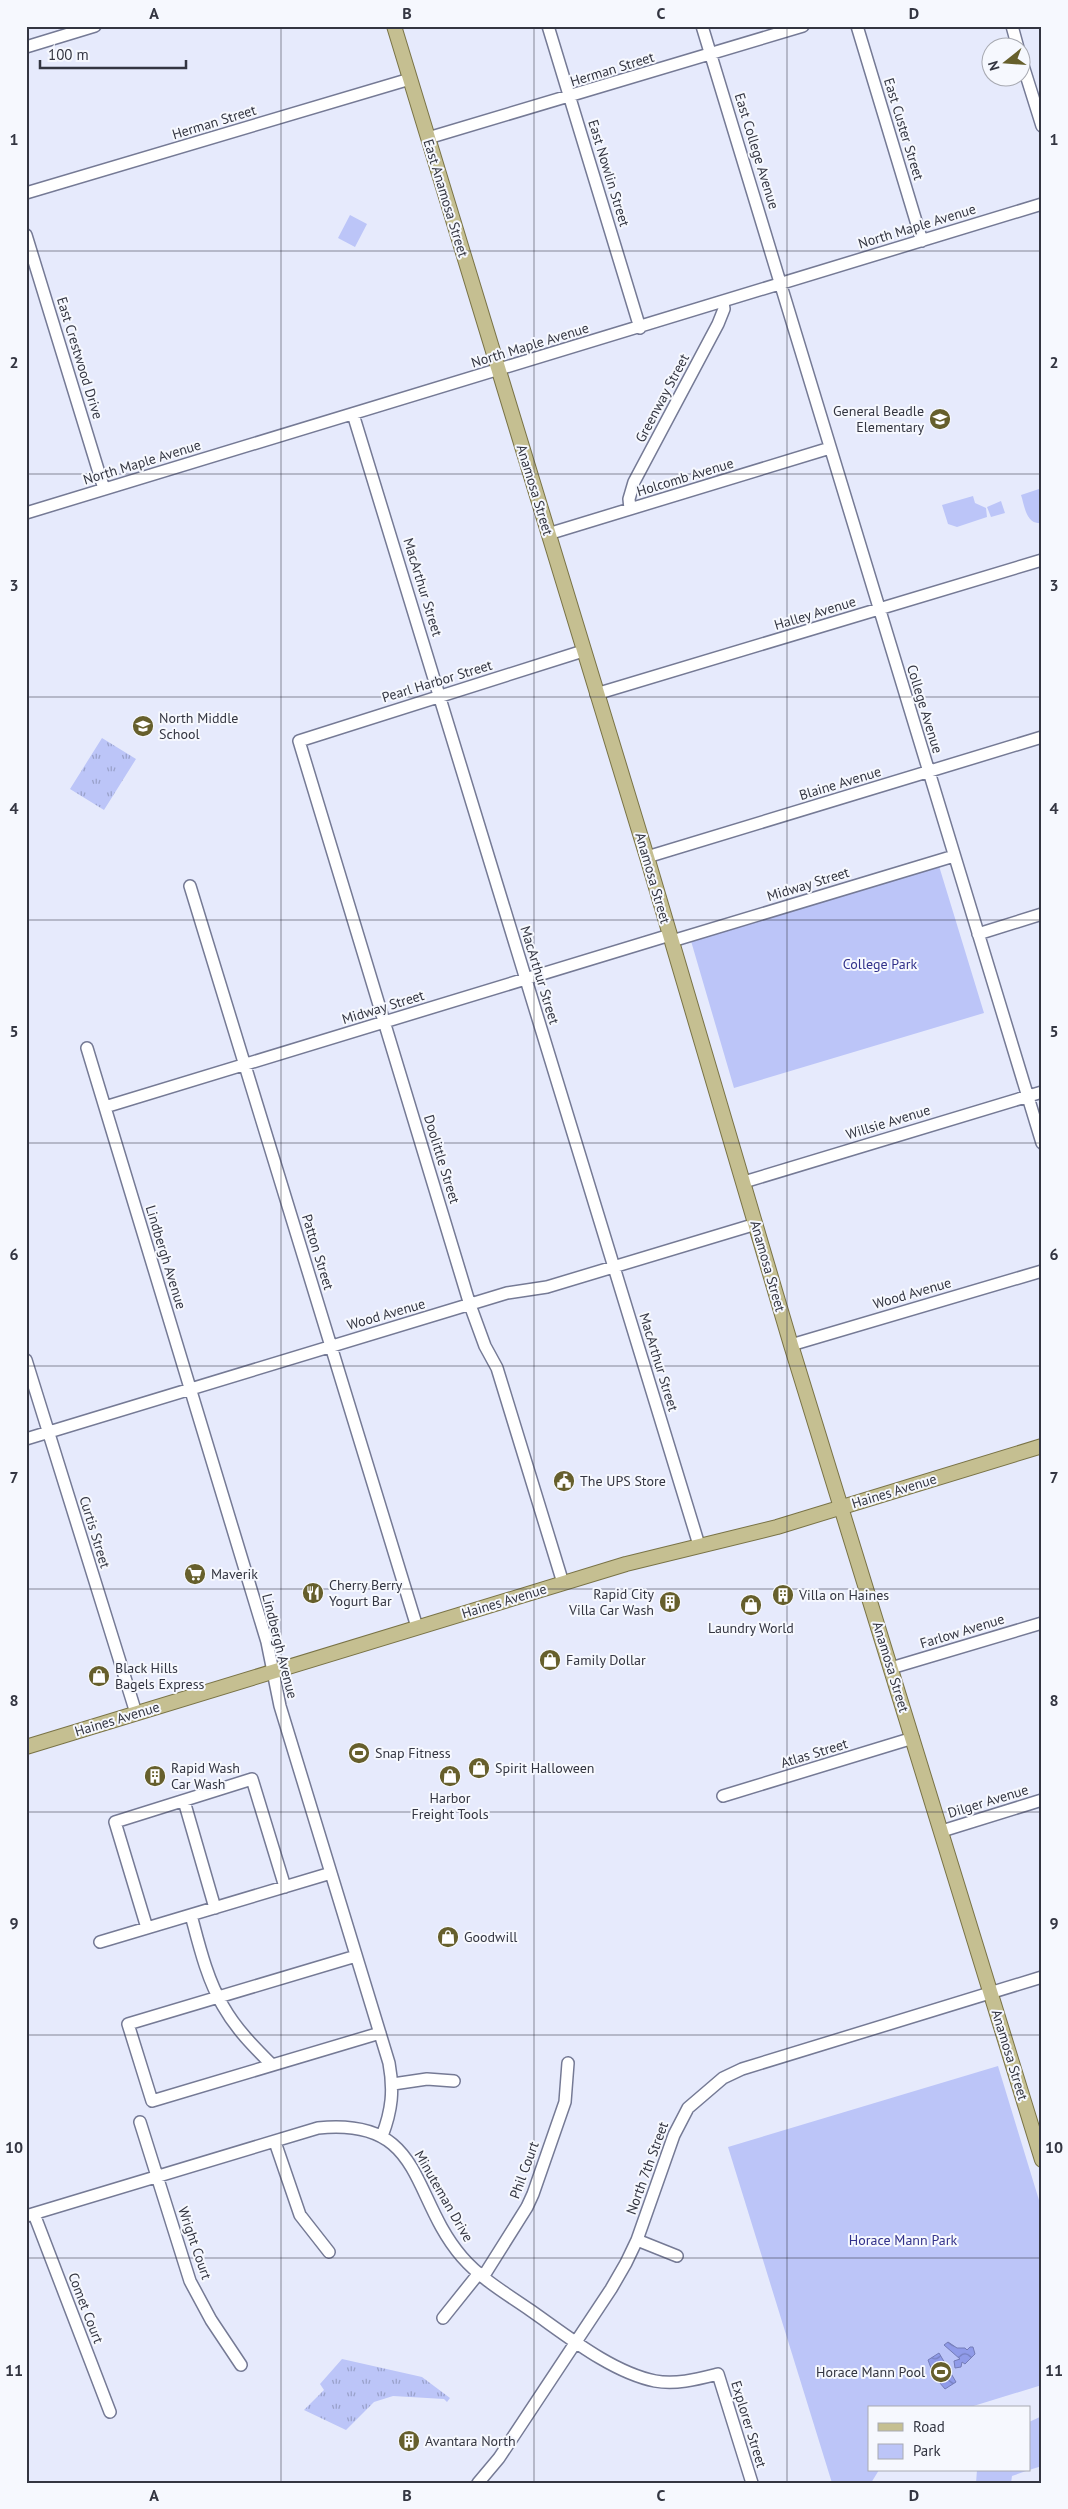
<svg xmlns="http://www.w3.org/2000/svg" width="1068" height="2509" font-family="'PT Sans',sans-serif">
	<defs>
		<pattern id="grass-tufts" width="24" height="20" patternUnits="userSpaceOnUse" patternTransform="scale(1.25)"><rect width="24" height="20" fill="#bcc5f8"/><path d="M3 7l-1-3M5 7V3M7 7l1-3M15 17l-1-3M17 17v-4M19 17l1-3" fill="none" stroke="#99a1ca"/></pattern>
		<pattern id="water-waves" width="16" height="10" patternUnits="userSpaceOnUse" patternTransform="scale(1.25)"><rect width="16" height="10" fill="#909be9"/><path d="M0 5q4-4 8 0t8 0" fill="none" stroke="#767fbe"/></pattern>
	</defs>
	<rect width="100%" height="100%" fill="#e6eafc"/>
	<path fill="url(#grass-tufts)" d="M102 738 136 759 104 810 70 789Z
		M342 2359 422 2377 450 2398 447 2402 444 2399 393 2396 374 2402 346 2430 304 2410 324 2390 320 2384Z"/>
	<path fill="#bcc5f8" d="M350 215 367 224 355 247 338 238Z
		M1042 488V523C1026 525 1025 507 1021 495Z
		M973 496 975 503 986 508 987 517 957 527 948 524 942 505Z
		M1001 501 1005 513 991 517 987 507Z
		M939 866 984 1013 734 1088 691 941Z
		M998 2066 1042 2210V2385L967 2408H869V2470H879L871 2483H832L728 2147Z
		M1042 2416V2466L1029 2470V2422Z
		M977 2470H1029L1012 2476 1011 2483H976Z"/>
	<path fill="url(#water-waves)" stroke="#747cb7" d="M948 2342 957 2348H965L967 2350 970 2347H973L975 2354 965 2364 962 2362 961 2367 955 2368 954 2361 960 2359 944 2345Z
		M939 2353 956 2382 945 2389 934 2376 928 2360Z"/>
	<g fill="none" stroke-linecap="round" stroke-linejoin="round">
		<g stroke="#757a95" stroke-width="14">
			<path id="minor" d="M548 26 640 328
				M702 26 1042 1143
				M857 26 922 241
				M1012 26 1018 48
				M26 47 95 26
				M1020 56 1042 126
				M428 138 803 26
				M26 193 410 79
				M26 235 104 489
				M353 414 699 1545
				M630 509 629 499 634 482 718 324 724 309 723 302
				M26 513 1042 204
				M548 534 830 448
				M596 694 1042 560
				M647 857 1042 737
				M190 886 417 1627
				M978 934 1042 914
				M672 941 954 856
				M87 1048 267 1642 280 1706 389 2063C394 2090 392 2110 382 2136
				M105 1107 670 935
				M744 1182 1042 1092
				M791 1345 1042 1271
				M26 1360 136 1713
				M26 1439 507 1293 547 1287 756 1224
				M563 1583 497 1368 485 1346 470 1305 299 741 583 651
				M891 1668 1042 1623
				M723 1796 913 1738
				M184 1801 215 1908
				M942 1831 1042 1800
				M191 1915C199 1945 207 1979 223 2006 236 2029 254 2047 272 2065
				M147 1928 115 1822 252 1779 285 1887
				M100 1942 331 1873
				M356 1956 128 2024 152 2101 380 2033
				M393 2084 427 2079 454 2081
				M140 2122 190 2281 211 2320 241 2365
				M275 2142 300 2215 329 2252
				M34 2214 110 2412
				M26 2216 318 2128C425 2117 410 2197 462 2257 481 2279 507 2294 530 2310 566 2335 611 2372 655 2381 676 2385 698 2379 718 2374L752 2483
				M637 2240 677 2256
				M483 2277 527 2207 533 2194 565 2102 568 2063
				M443 2318 479 2273
				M478 2483 499 2458 611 2289 626 2263 637 2240 674 2135 688 2108 723 2078 742 2069 1042 1977"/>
		</g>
		<g stroke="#797346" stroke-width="16">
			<path id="major" d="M394 26 647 857 791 1345 1042 2160
				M26 1747 626 1564 777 1527 1042 1446"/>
		</g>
		<use href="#minor" stroke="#fff" stroke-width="11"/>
		<use href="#major" stroke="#c5bf91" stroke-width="14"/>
	</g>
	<path fill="none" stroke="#333541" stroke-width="1" stroke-opacity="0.55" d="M281 26V2483M534 26V2483M787 26V2483M26 251H1042M26 474H1042M26 697H1042M26 920H1042M26 1143H1042M26 1366H1042M26 1589H1042M26 1812H1042M26 2035H1042M26 2258H1042"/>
	<defs>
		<g id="school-disc" transform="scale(1.125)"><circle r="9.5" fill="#665f2c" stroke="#f6f8fe"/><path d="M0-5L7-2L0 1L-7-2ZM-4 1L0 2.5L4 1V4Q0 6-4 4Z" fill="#fff"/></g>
		<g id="civic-disc" transform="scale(1.125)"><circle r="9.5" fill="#665f2c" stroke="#f6f8fe"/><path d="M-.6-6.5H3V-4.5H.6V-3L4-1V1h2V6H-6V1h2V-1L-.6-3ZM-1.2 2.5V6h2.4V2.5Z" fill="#fff"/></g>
		<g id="supermarket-disc" transform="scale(1.125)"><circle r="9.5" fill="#665f2c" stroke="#f6f8fe"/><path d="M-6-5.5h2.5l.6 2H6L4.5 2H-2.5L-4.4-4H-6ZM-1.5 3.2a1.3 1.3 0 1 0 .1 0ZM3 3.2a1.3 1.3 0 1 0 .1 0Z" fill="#fff"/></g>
		<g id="restaurant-disc" transform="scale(1.125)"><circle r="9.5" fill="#665f2c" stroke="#f6f8fe"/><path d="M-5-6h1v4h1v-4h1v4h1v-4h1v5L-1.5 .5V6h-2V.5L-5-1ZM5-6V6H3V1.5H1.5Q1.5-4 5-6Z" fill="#fff"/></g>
		<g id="building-disc" transform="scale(1.125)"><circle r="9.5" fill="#665f2c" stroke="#f6f8fe"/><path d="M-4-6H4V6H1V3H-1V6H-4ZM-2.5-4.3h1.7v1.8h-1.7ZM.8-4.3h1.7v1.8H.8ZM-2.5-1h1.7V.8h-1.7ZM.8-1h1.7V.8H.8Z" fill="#fff"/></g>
		<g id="shop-disc" transform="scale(1.125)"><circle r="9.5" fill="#665f2c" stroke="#f6f8fe"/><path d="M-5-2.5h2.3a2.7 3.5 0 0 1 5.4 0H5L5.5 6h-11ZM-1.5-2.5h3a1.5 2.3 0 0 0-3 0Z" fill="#fff"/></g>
		<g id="stadium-disc" transform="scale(1.125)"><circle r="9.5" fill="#665f2c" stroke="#f6f8fe"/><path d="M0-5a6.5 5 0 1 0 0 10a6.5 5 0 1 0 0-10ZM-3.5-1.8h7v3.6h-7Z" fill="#fff"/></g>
	</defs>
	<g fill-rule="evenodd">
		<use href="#school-disc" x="940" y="419"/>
		<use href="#school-disc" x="143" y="726"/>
		<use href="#civic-disc" x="564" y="1481"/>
		<use href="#supermarket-disc" x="195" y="1574"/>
		<use href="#restaurant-disc" x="313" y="1593"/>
		<use href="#building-disc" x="783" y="1595"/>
		<use href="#building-disc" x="670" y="1602"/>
		<use href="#shop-disc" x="751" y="1605"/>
		<use href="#shop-disc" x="550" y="1660"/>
		<use href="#shop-disc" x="99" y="1676"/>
		<use href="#stadium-disc" x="359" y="1753"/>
		<use href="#shop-disc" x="479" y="1768"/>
		<use href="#building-disc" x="155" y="1776"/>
		<use href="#shop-disc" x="450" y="1776"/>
		<use href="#shop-disc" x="448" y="1937"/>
		<use href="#stadium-disc" x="941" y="2372"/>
		<use href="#building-disc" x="409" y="2441"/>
	</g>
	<g text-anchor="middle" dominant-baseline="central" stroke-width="4" stroke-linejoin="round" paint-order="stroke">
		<g font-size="14" fill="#333541" stroke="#f6f8fe">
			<text transform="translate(612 69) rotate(-17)">Herman Street</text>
			<text transform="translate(214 122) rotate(-17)">Herman Street</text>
			<text transform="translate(904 129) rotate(73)">East Custer Street</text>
			<text transform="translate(757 151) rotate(73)">East College Avenue</text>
			<text transform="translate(609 173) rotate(73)">East Nowlin Street</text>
			<text transform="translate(446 198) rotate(73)">East Anamosa Street</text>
			<text transform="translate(917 226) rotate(-17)">North Maple Avenue</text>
			<text transform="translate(530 345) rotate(-17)">North Maple Avenue</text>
			<text transform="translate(80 358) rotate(73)">East Crestwood Drive</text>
			<text transform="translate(662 398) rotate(-62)">Greenway Street</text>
			<text transform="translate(142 462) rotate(-17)">North Maple Avenue</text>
			<text transform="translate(685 477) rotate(-17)">Holcomb Avenue</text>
			<text transform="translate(535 490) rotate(73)">Anamosa Street</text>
			<text transform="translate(423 587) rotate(73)">MacArthur Street</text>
			<text transform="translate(815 613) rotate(-17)">Halley Avenue</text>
			<text transform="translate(437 681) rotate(-17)">Pearl Harbor Street</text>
			<text transform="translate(925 709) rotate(73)">College Avenue</text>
			<text transform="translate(840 783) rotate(-17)">Blaine Avenue</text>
			<text transform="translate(653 878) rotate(74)">Anamosa Street</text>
			<text transform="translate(808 884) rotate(-17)">Midway Street</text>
			<text transform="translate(540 975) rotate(73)">MacArthur Street</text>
			<text transform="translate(383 1007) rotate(-17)">Midway Street</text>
			<text transform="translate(888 1122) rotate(-17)">Willsie Avenue</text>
			<text transform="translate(442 1159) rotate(73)">Doolittle Street</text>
			<text transform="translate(318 1252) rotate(73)">Patton Street</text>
			<text transform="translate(166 1257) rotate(73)">Lindbergh Avenue</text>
			<text transform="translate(768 1266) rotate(74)">Anamosa Street</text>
			<text transform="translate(912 1293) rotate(-16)">Wood Avenue</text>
			<text transform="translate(386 1314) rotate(-16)">Wood Avenue</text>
			<text transform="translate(659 1362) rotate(73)">MacArthur Street</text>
			<text transform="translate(894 1491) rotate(-17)">Haines Avenue</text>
			<text transform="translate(95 1532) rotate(73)">Curtis Street</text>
			<text transform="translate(504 1601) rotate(-17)">Haines Avenue</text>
			<text transform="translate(962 1631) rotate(-17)">Farlow Avenue</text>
			<text transform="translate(280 1646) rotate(76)">Lindbergh Avenue</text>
			<text transform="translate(891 1667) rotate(73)">Anamosa Street</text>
			<text transform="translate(117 1719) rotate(-17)">Haines Avenue</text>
			<text transform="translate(814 1753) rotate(-17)">Atlas Street</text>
			<text transform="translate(988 1801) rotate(-17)">Dilger Avenue</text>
			<text transform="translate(1010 2055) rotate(73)">Anamosa Street</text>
			<text transform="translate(647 2168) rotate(-70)">North 7th Street</text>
			<text transform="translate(524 2170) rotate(-70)">Phil Court</text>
			<text transform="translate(444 2196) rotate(60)">Minuteman Drive</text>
			<text transform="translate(195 2243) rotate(71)">Wright Court</text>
			<text transform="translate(86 2308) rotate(69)">Comet Court</text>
			<text transform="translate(749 2424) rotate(73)">Explorer Street</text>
		</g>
		<g font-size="14" fill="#333541" stroke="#f6f8fe" text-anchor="start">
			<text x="924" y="411" text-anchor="end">General Beadle<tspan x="924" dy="16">Elementary</tspan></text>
			<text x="159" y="718">North Middle<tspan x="159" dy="16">School</tspan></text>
			<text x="580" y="1481">The UPS Store</text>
			<text x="211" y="1574">Maverik</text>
			<text x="329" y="1585">Cherry Berry<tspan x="329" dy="16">Yogurt Bar</tspan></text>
			<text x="654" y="1594" text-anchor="end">Rapid City<tspan x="654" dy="16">Villa Car Wash</tspan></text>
			<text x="799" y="1595">Villa on Haines</text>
			<text x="751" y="1628" text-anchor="middle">Laundry World</text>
			<text x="566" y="1660">Family Dollar</text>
			<text x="115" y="1668">Black Hills<tspan x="115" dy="16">Bagels Express</tspan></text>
			<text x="375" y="1753">Snap Fitness</text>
			<text x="171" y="1768">Rapid Wash<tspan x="171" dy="16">Car Wash</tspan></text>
			<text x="495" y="1768">Spirit Halloween</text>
			<text x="450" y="1798" text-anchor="middle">Harbor<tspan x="450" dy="16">Freight Tools</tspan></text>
			<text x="464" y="1937">Goodwill</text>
			<text x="925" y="2372" text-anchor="end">Horace Mann Pool</text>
			<text x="425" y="2441">Avantara North</text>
		</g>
		<g font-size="14" fill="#32328b" stroke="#f6f8fe">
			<text x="880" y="964">College Park</text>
			<text x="903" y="2240">Horace Mann Park</text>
		</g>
	</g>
	<rect width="1068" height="2509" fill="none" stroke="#f6f8fe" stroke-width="55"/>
	<rect x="868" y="2406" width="162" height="65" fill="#f6f8fe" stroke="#a8aab2"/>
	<rect x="878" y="2423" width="25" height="8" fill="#c5bf91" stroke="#a8aab2"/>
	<text x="913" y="2432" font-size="15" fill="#333541">Road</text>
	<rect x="878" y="2444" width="25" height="15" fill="#bcc5f8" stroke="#a8aab2"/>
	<text x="913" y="2456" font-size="15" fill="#333541">Park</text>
	<g transform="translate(1006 62) rotate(253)"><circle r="24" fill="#f6f8fe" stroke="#a8aab2"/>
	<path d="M0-4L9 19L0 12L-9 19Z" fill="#665f2c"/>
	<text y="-8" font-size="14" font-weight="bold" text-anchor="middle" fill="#333541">N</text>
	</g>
	<path d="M40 60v8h146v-8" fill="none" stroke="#333541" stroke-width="2.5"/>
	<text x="48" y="60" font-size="15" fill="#333541" stroke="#f6f8fe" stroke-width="4" paint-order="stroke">100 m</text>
	<rect x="28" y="28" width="1012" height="2454" fill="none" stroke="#333541" stroke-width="2"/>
	<g font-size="16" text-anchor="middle" font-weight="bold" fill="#333541">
		<text x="154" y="19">A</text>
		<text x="407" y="19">B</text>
		<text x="661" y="19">C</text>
		<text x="914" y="19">D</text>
		<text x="14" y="145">1</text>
		<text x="1054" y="145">1</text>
		<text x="14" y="368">2</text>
		<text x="1054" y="368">2</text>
		<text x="14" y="591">3</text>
		<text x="1054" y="591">3</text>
		<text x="14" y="814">4</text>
		<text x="1054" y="814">4</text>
		<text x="14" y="1037">5</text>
		<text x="1054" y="1037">5</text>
		<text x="14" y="1260">6</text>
		<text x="1054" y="1260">6</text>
		<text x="14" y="1483">7</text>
		<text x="1054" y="1483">7</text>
		<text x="14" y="1706">8</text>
		<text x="1054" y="1706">8</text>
		<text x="14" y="1929">9</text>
		<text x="1054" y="1929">9</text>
		<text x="14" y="2153">10</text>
		<text x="1054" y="2153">10</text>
		<text x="14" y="2376">11</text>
		<text x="1054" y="2376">11</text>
		<text x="154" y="2501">A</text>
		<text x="407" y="2501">B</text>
		<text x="661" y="2501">C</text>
		<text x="914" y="2501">D</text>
	</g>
</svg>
